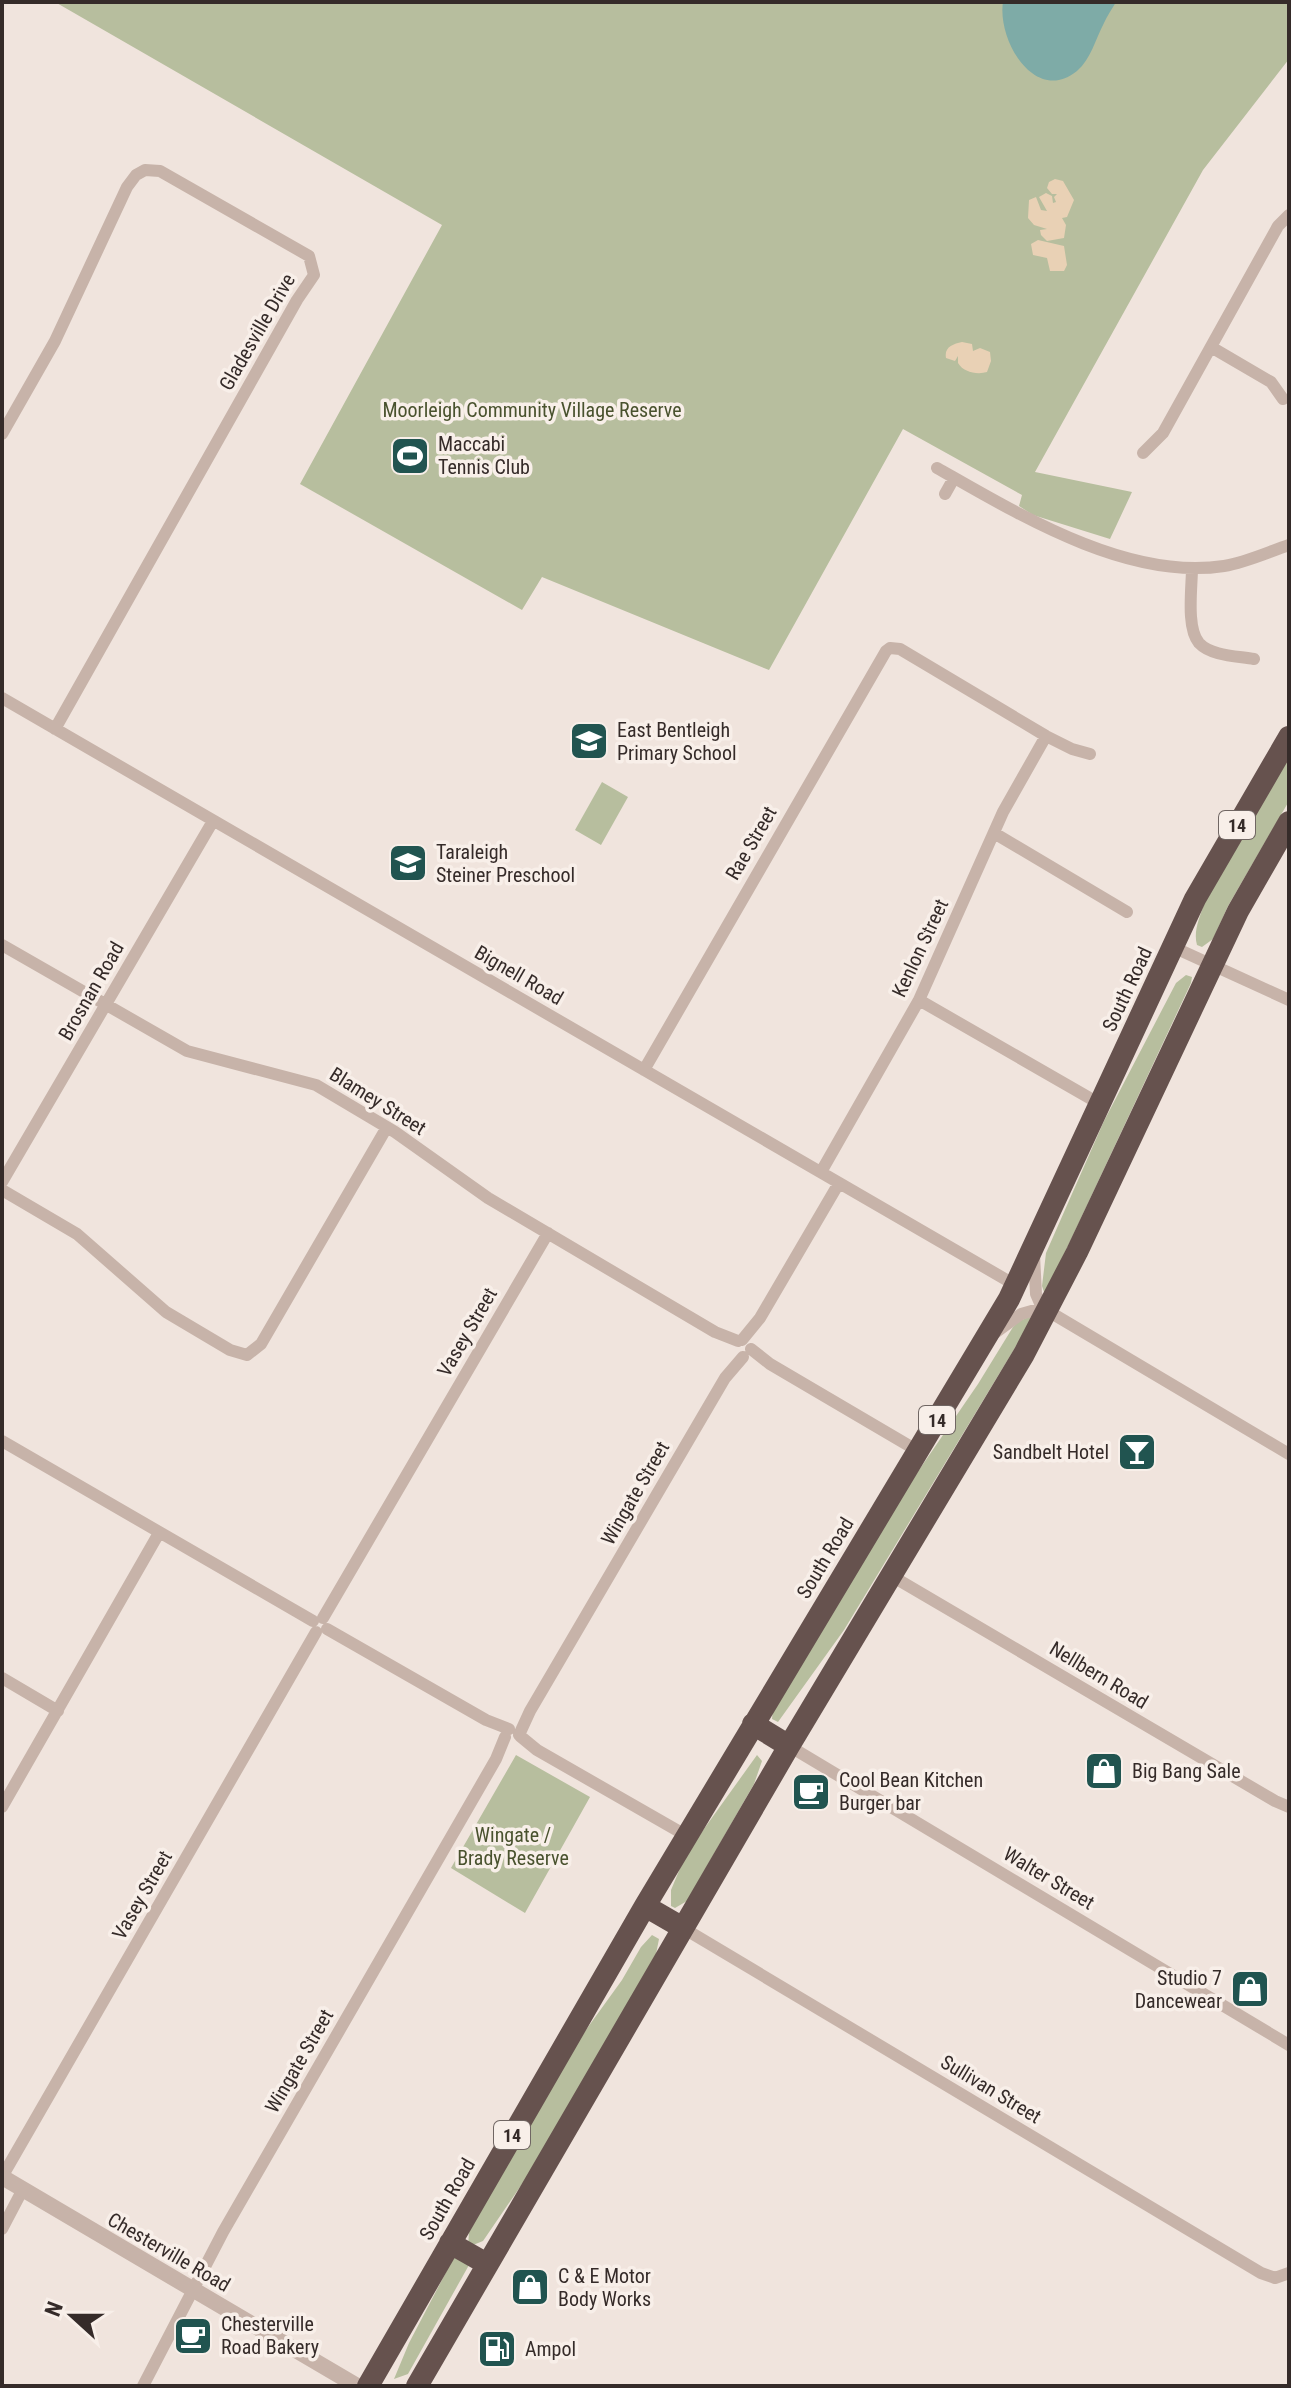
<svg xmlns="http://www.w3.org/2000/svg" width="1291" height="2388" font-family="'Roboto Condensed',sans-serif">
	<rect width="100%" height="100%" fill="#f0e4dd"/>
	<path fill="#b7be9e" d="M55 2H1289V59L1203 170 1035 472 1132 492 1110 539 1033 515 1019 506 1022 495 903 429 769 670 542 577 522 610 300 484 442 225Z
		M1289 757V801L1228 906 1213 939 1202 947 1197 945C1193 931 1200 917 1204 904Z
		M602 782 628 797 601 845 575 830Z
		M1186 975 1192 977 1191 983 1045 1295 1042 1286 1046 1253 1104 1121 1176 983Z
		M1029 1317 1033 1318 844 1630 778 1722 772 1719 773 1708 895 1505 978 1384 1013 1327 1019 1321Z
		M516 1755 590 1797 525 1913 451 1868Z
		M757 1755 762 1761 754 1784 687 1901 675 1908 671 1906V1890L686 1854Z
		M652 1935 659 1939 656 1954 533 2168 483 2241 468 2247 469 2232 575 2045 622 1980 641 1947Z
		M455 2255 469 2265 408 2374 394 2379 409 2343Z"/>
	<path fill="#e9d1b5" d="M1055 179 1063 181 1074 200 1067 217 1062 218 1066 225 1064 238 1047 241 1041 235 1040 230 1047 229 1034 225 1028 218 1029 200 1036 197 1041 210 1047 211 1039 197 1046 193 1052 196 1053 203 1056 202 1054 197 1057 194H1052L1047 188 1049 182Z
		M1038 240 1064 246 1067 265 1064 271H1050L1047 258 1033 255 1031 244Z
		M962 342 972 344 973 351 980 348 990 352 991 361 987 372C977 375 963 372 958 363V356L955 361 946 358C944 347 953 344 962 342Z"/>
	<path fill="#7eaba7" d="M1003 2H1116C1112 9 1107 16 1104 23 1095 40 1091 59 1077 71 1035 105 997 40 1003 2Z"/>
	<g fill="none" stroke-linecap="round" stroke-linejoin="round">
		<path stroke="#c7b3a9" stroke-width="12" d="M1211 347 1271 382 1283 399
			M2 434 55 341 127 187 136 175 145 170 160 171 309 256 314 275 297 300 55 729
			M1143 453 1163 433 1278 226 1289 215
			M937 468C1018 514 1127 581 1224 566 1247 562 1268 552 1289 545
			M945 494 954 478
			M1192 568C1192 587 1186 628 1199 643 1211 656 1237 656 1254 659
			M2 698 1017 1286
			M994 833 1127 912
			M2 945 187 1051 316 1085 395 1132 488 1198 715 1332 738 1341
			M1173 947 1289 1000
			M919 1000 1100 1104
			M644 1070 886 651 890 648 900 649 1046 736 1072 749 1090 754
			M821 1172 919 1000 1003 812 1046 736
			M2 1182 213 821
			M2 1190 77 1234 166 1312 230 1350 247 1355 261 1344 387 1127
			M1048 1311 1289 1454
			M995 1333 1021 1314 1042 1308 1036 1294 1034 1255
			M742 1340 760 1318 839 1183
			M751 1349 770 1364 918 1451
			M2 1441 313 1621
			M890 1575 1275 1801 1289 1807
			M323 1618 548 1233
			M327 1629 486 1720 509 1729
			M2 1678 58 1711
			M519 1735 530 1711 725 1378 743 1357
			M520 1736 537 1750 687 1836
			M789 1746 1289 2045
			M2 1807 159 1533
			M683 1928 1261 2273 1275 2278 1289 2273
			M2 2177 316 1632
			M2 2229 23 2189
			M143 2386 223 2232 496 1759 505 1737"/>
		<path stroke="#c7b3a9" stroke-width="16" d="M2 2177 357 2386"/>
		<path stroke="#66524e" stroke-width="22" d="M753 1724 789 1746
			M645 1906 683 1928
			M450 2243 487 2264
			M368 2386 645 1906 1009 1299 1195 899 1289 737
			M417 2386 789 1746 1024 1354 1077 1252 1238 911 1289 822"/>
	</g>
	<defs>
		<g id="stadium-square" transform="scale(2)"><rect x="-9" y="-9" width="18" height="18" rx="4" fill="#215450" stroke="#f8efe9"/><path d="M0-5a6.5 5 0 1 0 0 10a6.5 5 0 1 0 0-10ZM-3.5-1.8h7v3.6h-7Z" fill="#fff"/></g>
		<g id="school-square" transform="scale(2)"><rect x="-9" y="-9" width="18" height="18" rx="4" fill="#215450" stroke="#f8efe9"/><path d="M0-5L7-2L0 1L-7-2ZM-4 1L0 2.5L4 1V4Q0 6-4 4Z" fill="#fff"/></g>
		<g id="bar-square" transform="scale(2)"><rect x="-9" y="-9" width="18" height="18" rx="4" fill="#215450" stroke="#f8efe9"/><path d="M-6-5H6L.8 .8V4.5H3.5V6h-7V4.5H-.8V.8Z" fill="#fff"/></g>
		<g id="shop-square" transform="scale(2)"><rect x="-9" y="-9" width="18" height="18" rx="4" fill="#215450" stroke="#f8efe9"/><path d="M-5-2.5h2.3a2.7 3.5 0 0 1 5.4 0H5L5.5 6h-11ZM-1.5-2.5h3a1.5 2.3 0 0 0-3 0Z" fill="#fff"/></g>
		<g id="cafe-square" transform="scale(2)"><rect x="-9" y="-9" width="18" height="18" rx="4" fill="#215450" stroke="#f8efe9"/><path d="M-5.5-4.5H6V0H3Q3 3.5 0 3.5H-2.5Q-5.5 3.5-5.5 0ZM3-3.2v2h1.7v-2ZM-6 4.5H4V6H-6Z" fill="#fff"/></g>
		<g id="fuel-square" transform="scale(2)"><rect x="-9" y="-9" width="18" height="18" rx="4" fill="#215450" stroke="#f8efe9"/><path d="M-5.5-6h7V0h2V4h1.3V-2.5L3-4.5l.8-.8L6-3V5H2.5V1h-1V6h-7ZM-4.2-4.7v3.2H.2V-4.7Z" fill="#fff"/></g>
	</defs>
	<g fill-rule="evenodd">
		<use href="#stadium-square" x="410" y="456"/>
		<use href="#school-square" x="589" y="741"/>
		<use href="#school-square" x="408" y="863"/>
		<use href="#bar-square" x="1137" y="1452"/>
		<use href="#shop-square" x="1104" y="1771"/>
		<use href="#cafe-square" x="811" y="1792"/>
		<use href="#shop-square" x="1250" y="1989"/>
		<use href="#shop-square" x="530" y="2287"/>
		<use href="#cafe-square" x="193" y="2336"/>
		<use href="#fuel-square" x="497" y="2349"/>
	</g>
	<g text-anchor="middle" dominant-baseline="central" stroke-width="7" stroke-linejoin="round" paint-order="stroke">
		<g fill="#f8efe9" stroke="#706663" stroke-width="2">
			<rect x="1219" y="811" width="36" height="28" rx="6"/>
			<rect x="919" y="1406" width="36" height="28" rx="6"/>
			<rect x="494" y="2121" width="36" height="28" rx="6"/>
		</g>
		<g font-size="18" font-weight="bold" fill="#352b29">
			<text x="1237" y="825">14</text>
			<text x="937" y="1420">14</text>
			<text x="512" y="2135">14</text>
		</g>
		<g font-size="20" fill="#352b29" stroke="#f8efe9">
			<text transform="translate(257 332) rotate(-60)">Gladesville Drive</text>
			<text transform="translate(751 843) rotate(-60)">Rae Street</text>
			<text transform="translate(920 948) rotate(-65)">Kenlon Street</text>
			<text transform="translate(519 975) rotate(30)">Bignell Road</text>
			<text transform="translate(1127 989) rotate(-65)">South Road</text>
			<text transform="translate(91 991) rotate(-60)">Brosnan Road</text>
			<text transform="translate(378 1101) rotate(32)">Blamey Street</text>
			<text transform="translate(467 1332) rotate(-60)">Vasey Street</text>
			<text transform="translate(635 1493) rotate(-60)">Wingate Street</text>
			<text transform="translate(825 1558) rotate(-59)">South Road</text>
			<text transform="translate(1099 1675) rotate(31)">Nellbern Road</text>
			<text transform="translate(1049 1878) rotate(31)">Walter Street</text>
			<text transform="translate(142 1895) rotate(-60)">Vasey Street</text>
			<text transform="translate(299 2061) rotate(-60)">Wingate Street</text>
			<text transform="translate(991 2089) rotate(31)">Sullivan Street</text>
			<text transform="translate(447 2199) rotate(-60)">South Road</text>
			<text transform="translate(169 2252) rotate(30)">Chesterville Road</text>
		</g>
		<g font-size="20" fill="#49522e" stroke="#f8efe9">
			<text x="532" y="410">Moorleigh Community Village Reserve</text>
			<text x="513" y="1835">Wingate /<tspan x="513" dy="23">Brady Reserve</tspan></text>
		</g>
		<g font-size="20" fill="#352b29" stroke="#f8efe9" text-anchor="start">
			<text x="438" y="444">Maccabi<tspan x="438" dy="23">Tennis Club</tspan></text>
			<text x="617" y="730">East Bentleigh<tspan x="617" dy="23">Primary School</tspan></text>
			<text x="436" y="852">Taraleigh<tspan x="436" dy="23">Steiner Preschool</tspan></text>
			<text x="1109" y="1452" text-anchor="end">Sandbelt Hotel</text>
			<text x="1132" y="1771">Big Bang Sale</text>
			<text x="839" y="1780">Cool Bean Kitchen<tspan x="839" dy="23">Burger bar</tspan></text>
			<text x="1222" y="1978" text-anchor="end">Studio 7<tspan x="1222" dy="23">Dancewear</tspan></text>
			<text x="558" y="2276">C &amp; E Motor<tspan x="558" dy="23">Body Works</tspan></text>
			<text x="221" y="2324">Chesterville<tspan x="221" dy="23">Road Bakery</tspan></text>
			<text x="525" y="2349">Ampol</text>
		</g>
	</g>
	<rect width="1291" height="2388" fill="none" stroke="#352b29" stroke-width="8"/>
	<g transform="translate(72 2316) rotate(291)" stroke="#f8efe9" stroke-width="6" paint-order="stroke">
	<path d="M0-6L14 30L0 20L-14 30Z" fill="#352b29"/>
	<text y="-12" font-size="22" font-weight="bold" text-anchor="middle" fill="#352b29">N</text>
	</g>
</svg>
